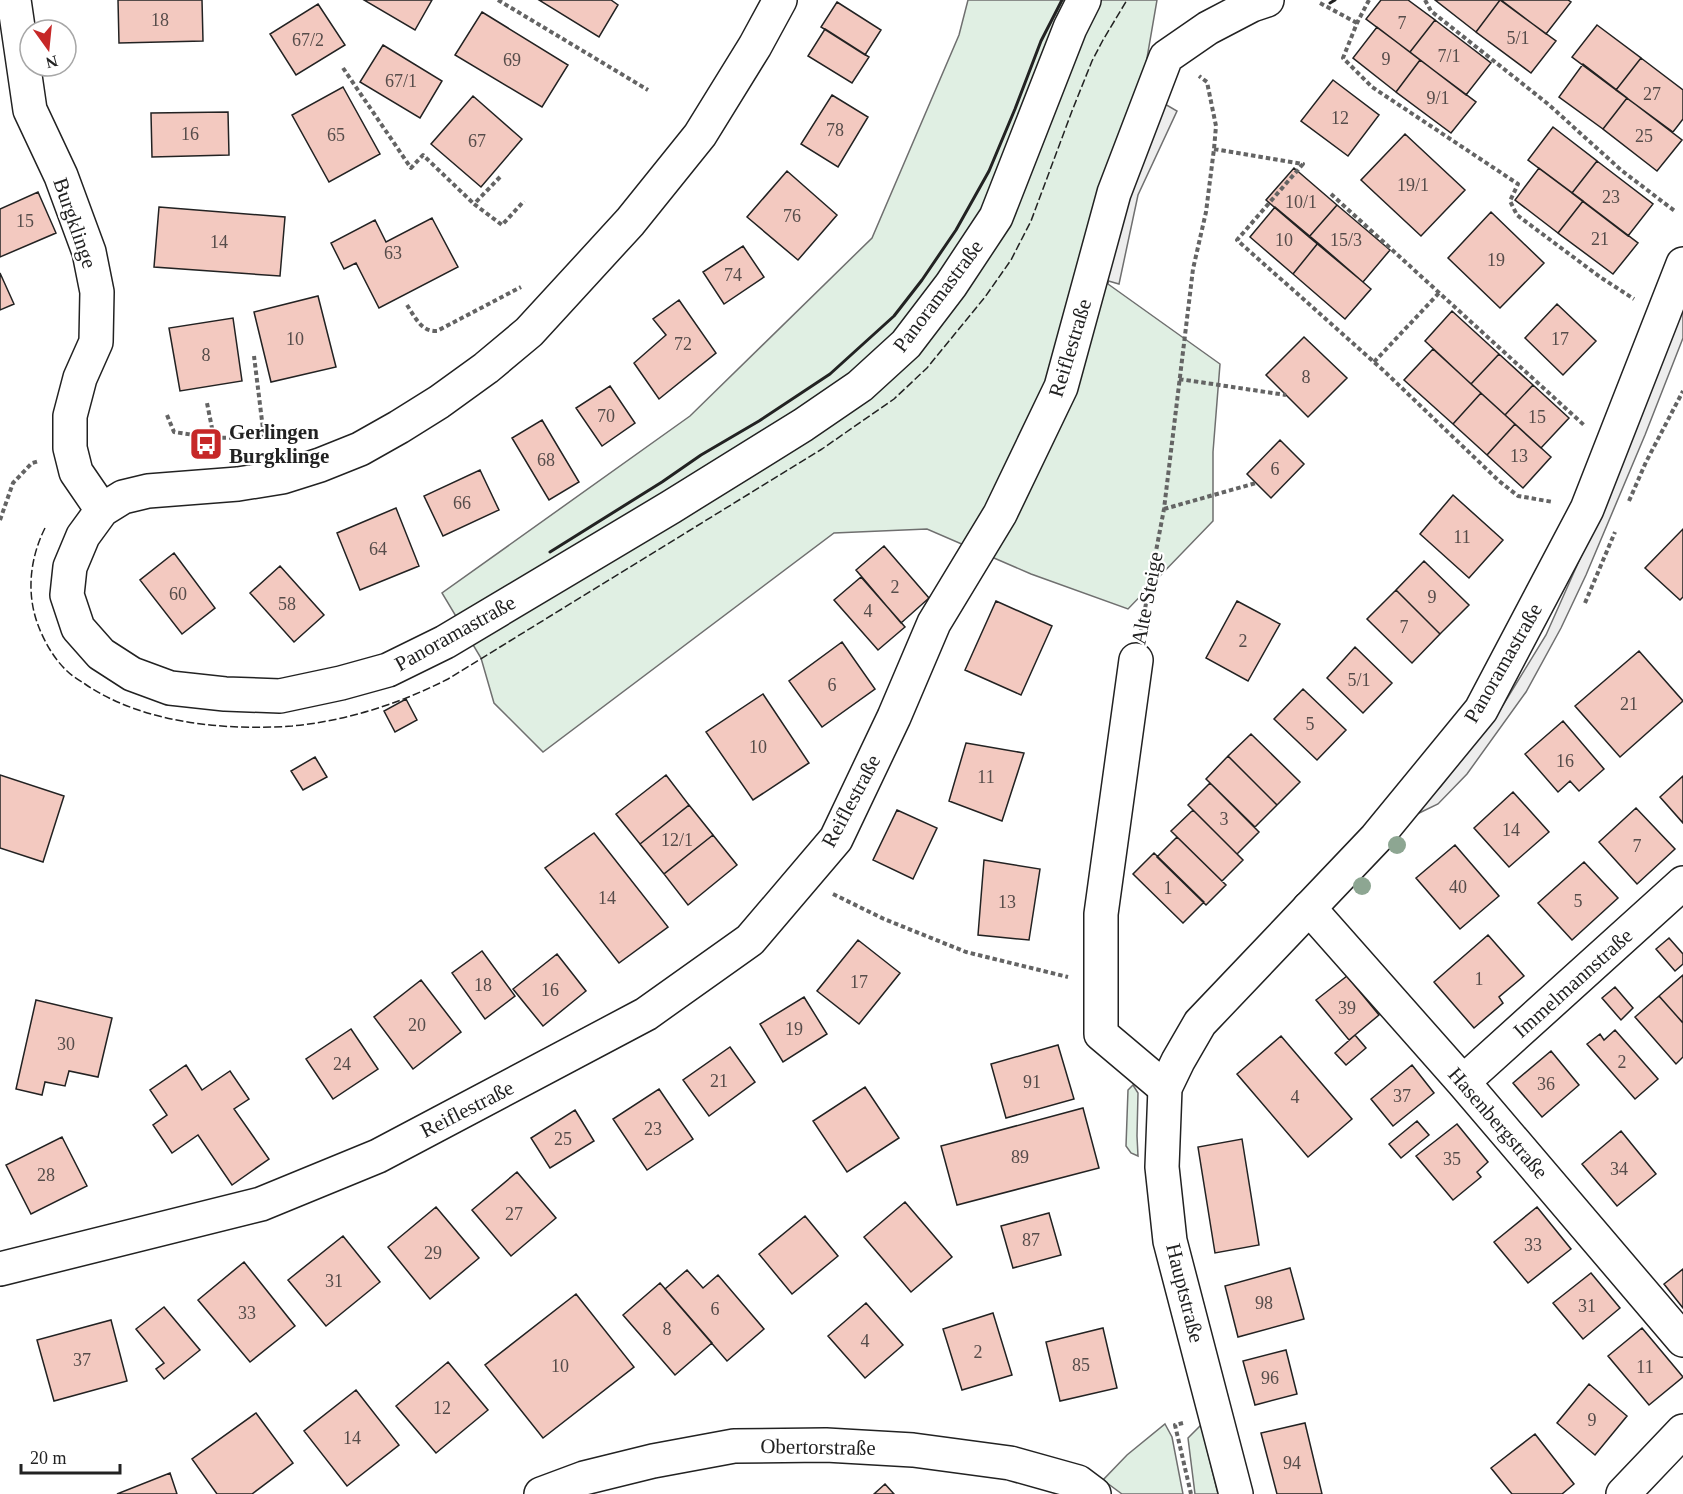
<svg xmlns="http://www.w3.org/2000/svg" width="1683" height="1494" font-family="Georgia,serif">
	<rect width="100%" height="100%" fill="#fff"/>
	<path fill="#e0efe3" stroke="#6f6f6f" stroke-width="1.5" d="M968 0H1157L1108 284 1220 364 1213 452V521L1128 609 1031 574 927 529 834 533 543 752 494 703 481 658 442 593 690 416 872 238 959 35Z
		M1133 1085 1138 1093 1137 1136 1138 1156 1131 1153 1126 1146 1128 1090Z
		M1165 1424 1172 1437 1183 1494H1122L1103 1480 1127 1455Z
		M1201 1425 1218 1494H1195L1188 1438Z"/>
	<path fill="#ededed" stroke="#6f6f6f" stroke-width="1.5" d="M1158 100 1177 111 1138 195 1119 284 1098 278Z
		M1683 307V338L1645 435 1586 575 1561 628 1526 692 1467 774 1438 804 1413 816 1441 786 1500 710 1546 635 1595 525Z"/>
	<path fill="#f3c9c0" stroke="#222" stroke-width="1.5" d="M118 0H202L203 41 119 43Z
		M364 0H432L415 30Z
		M539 0H611L618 5 599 37Z
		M1381 0H1408L1435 20 1410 52 1366 19Z
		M1435 0H1500L1476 32Z
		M1500 0 1556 41 1531 73 1476 32Z
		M1501 0H1568L1571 2 1546 34Z
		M837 2 881 30 865 55 821 27Z
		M318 4 345 45 296 75 270 34Z
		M482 12 568 65 542 107 455 55Z
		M1435 20 1491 63 1466 95 1410 52Z
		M1597 25 1641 58 1616 90 1572 57Z
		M1377 27 1420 60 1396 92 1353 58Z
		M825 29 869 57 852 83 808 56Z
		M383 45 442 81 420 118 360 82Z
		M1641 58 1683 90V119L1673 132 1616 90Z
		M1420 60 1476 102 1451 133 1396 92Z
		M1583 64 1627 98 1603 129 1559 97Z
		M1333 80 1379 115 1348 156 1301 121Z
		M343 87 380 154 329 182 292 115Z
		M832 95 868 117 838 167 801 144Z
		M473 96 522 139 481 187 431 144Z
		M1627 98 1682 140 1657 171 1603 129Z
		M228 112 229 155 152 157 151 113Z
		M1553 127 1597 161 1572 193 1528 160Z
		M1405 134 1465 190 1421 236 1361 180Z
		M1597 161 1653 204 1628 236 1572 193Z
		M1294 168 1337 205 1309 237 1266 200Z
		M1539 168 1583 201 1558 233 1515 200Z
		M787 171 837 215 798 260 747 217Z
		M38 192 56 233 0 257V209Z
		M1583 201 1638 243 1613 274 1558 233Z
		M1337 205 1390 250 1363 282 1309 237Z
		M159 207 285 217 280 276 154 267Z
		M1275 207 1318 243 1293 274 1250 237Z
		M1491 212 1544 263 1500 308 1448 258Z
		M432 218 458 267 379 308 356 263 344 269 331 243 375 220 386 242Z
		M1318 243 1371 289 1345 319 1293 274Z
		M743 246 764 277 724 304 703 272Z
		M0 273 14 304 0 310Z
		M318 296 336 367 271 382 254 312Z
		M679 300 716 353 659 399 634 363 666 335 653 319Z
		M1557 304 1596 341 1563 375 1525 338Z
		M1452 311 1499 354 1471 384 1425 341Z
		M233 318 242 381 180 391 169 328Z
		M1304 337 1347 378 1308 417 1266 375Z
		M1433 349 1481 393 1453 424 1404 380Z
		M1499 354 1533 385 1505 415 1471 384Z
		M1533 385 1569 418 1541 448 1505 415Z
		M610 386 635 423 602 446 576 408Z
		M1481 393 1515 424 1487 455 1453 424Z
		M542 420 579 482 549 500 512 438Z
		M1515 424 1551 457 1523 488 1487 455Z
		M1280 440 1304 464 1271 498 1247 474Z
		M480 470 499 510 443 536 424 496Z
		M1453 495 1503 540 1469 578 1420 534Z
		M396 508 419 566 360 590 337 533Z
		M1683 529V597L1680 600 1645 568Z
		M884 546 929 598 901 623 856 570Z
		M174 553 215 608 182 634 140 580Z
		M1424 561 1469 605 1440 634 1396 590Z
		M280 566 324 615 294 642 250 593Z
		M861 577 905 627 878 650 834 600Z
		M1396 590 1440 634 1412 663 1367 619Z
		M996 601 1052 626 1021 695 965 670Z
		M1237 601 1280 624 1248 681 1206 658Z
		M842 642 875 689 822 727 789 681Z
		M1355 647 1392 683 1363 713 1327 678Z
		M1639 651 1683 701 1620 757 1575 706Z
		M1303 689 1346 730 1317 760 1274 719Z
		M763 694 809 763 753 800 706 732Z
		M406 699 417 720 395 732 384 711Z
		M1563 721 1604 769 1579 791 1570 781 1558 792 1525 754Z
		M1251 734 1300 782 1277 805 1228 756Z
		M966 743 1024 753 1002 821 949 801Z
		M1228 756 1277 805 1255 827 1206 779Z
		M315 757 327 777 303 790 291 771Z
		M0 775 64 796 43 862 0 848Z
		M666 775 689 805 640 844 616 814Z
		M1683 776V823L1660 797Z
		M1210 783 1259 832 1237 854 1188 805Z
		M1513 792 1549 832 1509 867 1474 828Z
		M689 805 713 835 664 874 640 844Z
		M1636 808 1675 849 1637 884 1599 842Z
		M897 810 937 828 913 879 873 860Z
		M1193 810 1243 860 1222 881 1171 831Z
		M594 833 668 927 619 963 545 868Z
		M713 835 737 865 688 905 664 874Z
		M1177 837 1226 885 1206 905 1157 857Z
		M1455 845 1499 896 1460 929 1416 878Z
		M1154 853 1204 902 1183 923 1133 874Z
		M984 860 1040 869 1029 940 978 935Z
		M1584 862 1618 898 1572 940 1538 903Z
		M1488 935 1524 976 1499 997 1503 1003 1474 1028 1434 982Z
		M1669 938 1683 954V964L1675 971 1656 949Z
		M858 940 900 973 859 1024 817 991Z
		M482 951 515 996 485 1019 452 973Z
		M557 954 586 991 543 1026 513 989Z
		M1683 975V1023L1659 996Z
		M1347 976 1379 1015 1349 1040 1316 1000Z
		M421 980 461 1032 413 1069 374 1017Z
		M1615 987 1633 1008 1621 1020 1602 998Z
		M1659 996 1683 1023V1057L1676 1064 1635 1017Z
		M804 997 827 1034 783 1062 760 1024Z
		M36 1000 112 1018 98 1077 69 1071 65 1086 45 1082 42 1095 16 1089Z
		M351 1029 378 1069 333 1099 306 1059Z
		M1615 1030 1658 1079 1635 1099 1587 1044 1600 1034 1604 1040Z
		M1355 1035 1366 1048 1346 1065 1335 1053Z
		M1281 1036 1352 1119 1308 1157 1237 1074Z
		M1058 1045 1074 1099 1006 1118 991 1064Z
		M730 1047 755 1082 709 1116 683 1080Z
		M1551 1051 1579 1085 1542 1117 1513 1083Z
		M186 1065 202 1090 230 1071 249 1099 234 1109 269 1159 232 1185 198 1135 172 1153 153 1125 167 1115 150 1090Z
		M1412 1065 1434 1093 1393 1126 1371 1099Z
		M865 1087 899 1138 847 1172 813 1121Z
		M659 1089 693 1139 647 1170 613 1119Z
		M1083 1108 1099 1168 957 1205 941 1146Z
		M575 1110 594 1141 550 1168 531 1138Z
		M1417 1121 1429 1135 1401 1158 1389 1144Z
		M1457 1124 1488 1162 1477 1172 1481 1177 1453 1200 1416 1156Z
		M1621 1131 1656 1174 1617 1206 1582 1164Z
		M62 1137 87 1186 31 1214 6 1165Z
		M1242 1139 1259 1245 1215 1253 1198 1147Z
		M517 1172 556 1218 511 1256 472 1210Z
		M905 1202 952 1257 911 1292 864 1237Z
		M436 1207 479 1258 430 1299 388 1247Z
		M1537 1207 1571 1249 1528 1283 1494 1242Z
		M1049 1213 1061 1255 1013 1268 1001 1226Z
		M805 1216 838 1256 792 1294 759 1254Z
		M343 1236 380 1282 326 1326 288 1280Z
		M244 1262 295 1326 250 1362 198 1300Z
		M1290 1268 1304 1319 1238 1337 1225 1286Z
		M1683 1269V1308L1664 1284Z
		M687 1270 703 1288 718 1275 764 1329 727 1361 665 1289Z
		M1591 1273 1620 1308 1583 1339 1553 1303Z
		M660 1283 712 1343 675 1375 623 1315Z
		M576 1294 634 1367 543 1438 485 1365Z
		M866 1303 903 1345 865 1378 828 1336Z
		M164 1307 200 1350 164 1379 156 1369 164 1363 136 1329Z
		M993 1313 1012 1375 962 1390 943 1329Z
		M111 1320 127 1381 54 1401 37 1340Z
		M1103 1328 1117 1388 1060 1401 1046 1342Z
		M1642 1328 1683 1377 1649 1405 1608 1356Z
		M1286 1350 1297 1394 1255 1405 1243 1361Z
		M448 1362 488 1410 436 1453 396 1406Z
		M1589 1384 1627 1416 1595 1455 1557 1423Z
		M356 1390 399 1445 347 1486 304 1431Z
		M256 1413 293 1463 252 1494H217L192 1459Z
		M1305 1423 1322 1494H1277L1261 1433Z
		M1535 1434 1574 1484 1562 1494H1512L1491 1468Z
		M170 1473 177 1494H117Z
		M885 1484 894 1494H874Z"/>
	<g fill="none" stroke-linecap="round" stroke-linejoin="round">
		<g stroke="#222" stroke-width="36">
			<path id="minor" d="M14 0 30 110 61 176 89 252 97 292 96 342 80 378 70 416V448L76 472 102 510
				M1136 660 1101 914V1034L1165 1088
				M1309 908 1463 1082 1683 1340
				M1463 1082 1683 883
				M0 1269 261 1204 378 1156 646 1014 750 940 836 839 894 717 934 623 1000 514 1061 387 1114 193 1166 57 1208 28 1252 5 1267 0
				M541 1494 584 1478 653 1461 734 1446 826 1445 913 1450 1010 1463 1078 1482 1094 1494
				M1623 1494 1683 1431"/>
		</g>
		<g stroke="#222" stroke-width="36">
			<path id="major" d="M780 0 755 46 700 135 630 222 529 332 486 368 439 402 399 427 360 449 320 465 282 477 238 484 148 491 123 497 102 510 83 536 70 567 67 595 78 628 101 654 132 674 170 688 225 694 280 696 341 683 388 670 445 642 671 507 803 425 860 386 906 344 951 285 996 217 1070 28 1084 0
				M1236 1494 1170 1241 1162 1167 1165 1088 1178 1061 1200 1023 1376 838 1481 710 1587 509 1683 264"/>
		</g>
		<path stroke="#646464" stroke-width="4" stroke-dasharray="4.5 3" stroke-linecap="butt" d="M498 0 648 90
			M1369 0 1357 23 1343 58 1372 87 1518 184 1510 201 1517 215 1600 277 1634 299
			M1425 0 1431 11 1548 104 1621 170 1676 212
			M1320 3 1357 23
			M343 68 411 168 423 155 474 204
			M1214 149 1303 164 1237 240 1383 370 1499 481 1518 496 1553 502
			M500 177 474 204 502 225 524 201
			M1331 194 1585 426
			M407 305C415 317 421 332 437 331L521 287
			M1374 362 1439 293
			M1179 379 1286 395
			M167 415 174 432 214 438 207 403
			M214 438 264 437 254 356
			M1629 501 1646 462 1683 391
			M1164 509 1256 483
			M0 520 13 483 32 463 39 461
			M1585 603 1615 532
			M1141 630 1164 509 1193 269 1206 212 1214 149 1216 126 1207 82 1199 76
			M833 894 884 919 966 952 1068 977
			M1183 1423 1175 1425 1191 1494"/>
		<use href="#minor" stroke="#fff" stroke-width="33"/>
		<use href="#major" stroke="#fff" stroke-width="33"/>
		<path stroke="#222" stroke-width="1.5" stroke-dasharray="8 3" stroke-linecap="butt" d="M45 528C30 558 26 593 38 625 44 641 54 659 67 671 72 676 79 680 85 684 142 723 224 731 292 726 346 721 399 704 448 679L822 449 894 399 927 368 985 297 1011 260 1031 221 1072 111 1092 61 1103 40 1127 0"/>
		<path stroke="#222" stroke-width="3" d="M1330 3 1335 0
			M550 552 662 482 701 455 759 421 830 374 894 316 922 280 956 230 989 171 1015 109 1041 41 1062 0"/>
	</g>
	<g fill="#8da692">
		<circle cx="1397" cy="845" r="9"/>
		<circle cx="1362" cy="886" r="9"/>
	</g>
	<defs>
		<g id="bus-square" transform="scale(1.725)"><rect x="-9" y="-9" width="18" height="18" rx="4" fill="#c62828" stroke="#fff"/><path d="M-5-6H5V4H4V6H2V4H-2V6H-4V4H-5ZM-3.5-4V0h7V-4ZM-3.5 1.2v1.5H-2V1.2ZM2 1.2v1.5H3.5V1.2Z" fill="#fff"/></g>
	</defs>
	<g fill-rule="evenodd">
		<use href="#bus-square" x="206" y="444"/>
	</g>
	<g text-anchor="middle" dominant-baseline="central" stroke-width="4.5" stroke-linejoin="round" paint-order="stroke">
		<g font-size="18" fill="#564c4a">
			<text x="160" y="20">18</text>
			<text x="1402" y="23">7</text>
			<text x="1518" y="38">5/1</text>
			<text x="308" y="40">67/2</text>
			<text x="1449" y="56">7/1</text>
			<text x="1386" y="59">9</text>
			<text x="512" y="60">69</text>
			<text x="401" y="81">67/1</text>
			<text x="1652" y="94">27</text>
			<text x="1438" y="98">9/1</text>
			<text x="1340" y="118">12</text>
			<text x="835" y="130">78</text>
			<text x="190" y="134">16</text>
			<text x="336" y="135">65</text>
			<text x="1644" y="136">25</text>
			<text x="477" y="141">67</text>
			<text x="1413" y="185">19/1</text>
			<text x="1611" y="197">23</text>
			<text x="1301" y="202">10/1</text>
			<text x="792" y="216">76</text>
			<text x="25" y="221">15</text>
			<text x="1600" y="239">21</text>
			<text x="1284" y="240">10</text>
			<text x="1346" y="240">15/3</text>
			<text x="219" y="242">14</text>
			<text x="393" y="253">63</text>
			<text x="1496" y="260">19</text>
			<text x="733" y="275">74</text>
			<text x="295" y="339">10</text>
			<text x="1560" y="339">17</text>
			<text x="683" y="344">72</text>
			<text x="206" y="355">8</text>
			<text x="1306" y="377">8</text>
			<text x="606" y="416">70</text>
			<text x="1537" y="417">15</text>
			<text x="1519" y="456">13</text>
			<text x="546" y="460">68</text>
			<text x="1275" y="469">6</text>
			<text x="462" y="503">66</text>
			<text x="1462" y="537">11</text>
			<text x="378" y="549">64</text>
			<text x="895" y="587">2</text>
			<text x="178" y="594">60</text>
			<text x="1432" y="597">9</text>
			<text x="287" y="604">58</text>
			<text x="868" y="611">4</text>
			<text x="1404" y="627">7</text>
			<text x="1243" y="641">2</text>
			<text x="1359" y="680">5/1</text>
			<text x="832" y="685">6</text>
			<text x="1629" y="704">21</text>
			<text x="1310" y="724">5</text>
			<text x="758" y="747">10</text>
			<text x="1565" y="761">16</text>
			<text x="986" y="777">11</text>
			<text x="1224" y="819">3</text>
			<text x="1511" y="830">14</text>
			<text x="677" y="840">12/1</text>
			<text x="1637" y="846">7</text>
			<text x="1458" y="887">40</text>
			<text x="1168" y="888">1</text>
			<text x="607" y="898">14</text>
			<text x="1578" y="901">5</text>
			<text x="1007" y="902">13</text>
			<text x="1479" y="979">1</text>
			<text x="859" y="982">17</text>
			<text x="483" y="985">18</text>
			<text x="550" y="990">16</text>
			<text x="1347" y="1008">39</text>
			<text x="417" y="1025">20</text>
			<text x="794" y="1029">19</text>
			<text x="66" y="1044">30</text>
			<text x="1622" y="1062">2</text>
			<text x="342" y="1064">24</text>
			<text x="719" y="1081">21</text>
			<text x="1032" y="1082">91</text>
			<text x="1546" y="1084">36</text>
			<text x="1402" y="1096">37</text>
			<text x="1295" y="1097">4</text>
			<text x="653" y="1129">23</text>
			<text x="563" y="1139">25</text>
			<text x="1020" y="1157">89</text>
			<text x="1452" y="1159">35</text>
			<text x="1619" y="1169">34</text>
			<text x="46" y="1175">28</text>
			<text x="514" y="1214">27</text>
			<text x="1031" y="1240">87</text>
			<text x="1533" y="1245">33</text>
			<text x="433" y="1253">29</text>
			<text x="334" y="1281">31</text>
			<text x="1264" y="1303">98</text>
			<text x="1587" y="1306">31</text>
			<text x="715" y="1309">6</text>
			<text x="247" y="1313">33</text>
			<text x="667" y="1329">8</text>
			<text x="865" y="1341">4</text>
			<text x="978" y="1352">2</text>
			<text x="82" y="1360">37</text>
			<text x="1081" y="1365">85</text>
			<text x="560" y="1366">10</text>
			<text x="1645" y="1367">11</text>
			<text x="1270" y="1378">96</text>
			<text x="442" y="1408">12</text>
			<text x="1592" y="1420">9</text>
			<text x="352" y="1438">14</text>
			<text x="1292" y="1463">94</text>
		</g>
		<g font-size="21" fill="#222" stroke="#fff">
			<text transform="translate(75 223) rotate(71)">Burgklinge</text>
			<text transform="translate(938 296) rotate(-53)">Panoramastraße</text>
			<text transform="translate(1070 348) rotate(-73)">Reiflestraße</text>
			<text transform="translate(1147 598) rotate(-79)">Alte Steige</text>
			<text transform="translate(455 633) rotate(-29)">Panoramastraße</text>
			<text transform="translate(1503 663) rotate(-60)">Panoramastraße</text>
			<text transform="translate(851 801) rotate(-62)">Reiflestraße</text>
			<text transform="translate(1573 983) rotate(-42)">Immelmannstraße</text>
			<text transform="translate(467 1109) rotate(-27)">Reiflestraße</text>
			<text transform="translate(1498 1123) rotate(49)">Hasenbergstraße</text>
			<text transform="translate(1185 1293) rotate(76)">Hauptstraße</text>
			<text transform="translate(818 1447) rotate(1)">Obertorstraße</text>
		</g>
		<g font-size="21" font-weight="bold" fill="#222" stroke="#fff" text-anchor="start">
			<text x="229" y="432">Gerlingen<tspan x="229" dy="24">Burgklinge</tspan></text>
		</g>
	</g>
	<g transform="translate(48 48) rotate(165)"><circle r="28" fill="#ffffff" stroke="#a7a7a7" stroke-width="1.5"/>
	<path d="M0-4.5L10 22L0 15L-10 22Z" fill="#c62828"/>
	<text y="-9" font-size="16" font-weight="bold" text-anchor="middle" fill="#222222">N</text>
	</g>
	<path d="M21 1464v9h99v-9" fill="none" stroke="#222222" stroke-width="3"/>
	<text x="30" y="1464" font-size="18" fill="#222222" stroke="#ffffff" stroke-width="4.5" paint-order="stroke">20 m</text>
</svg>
